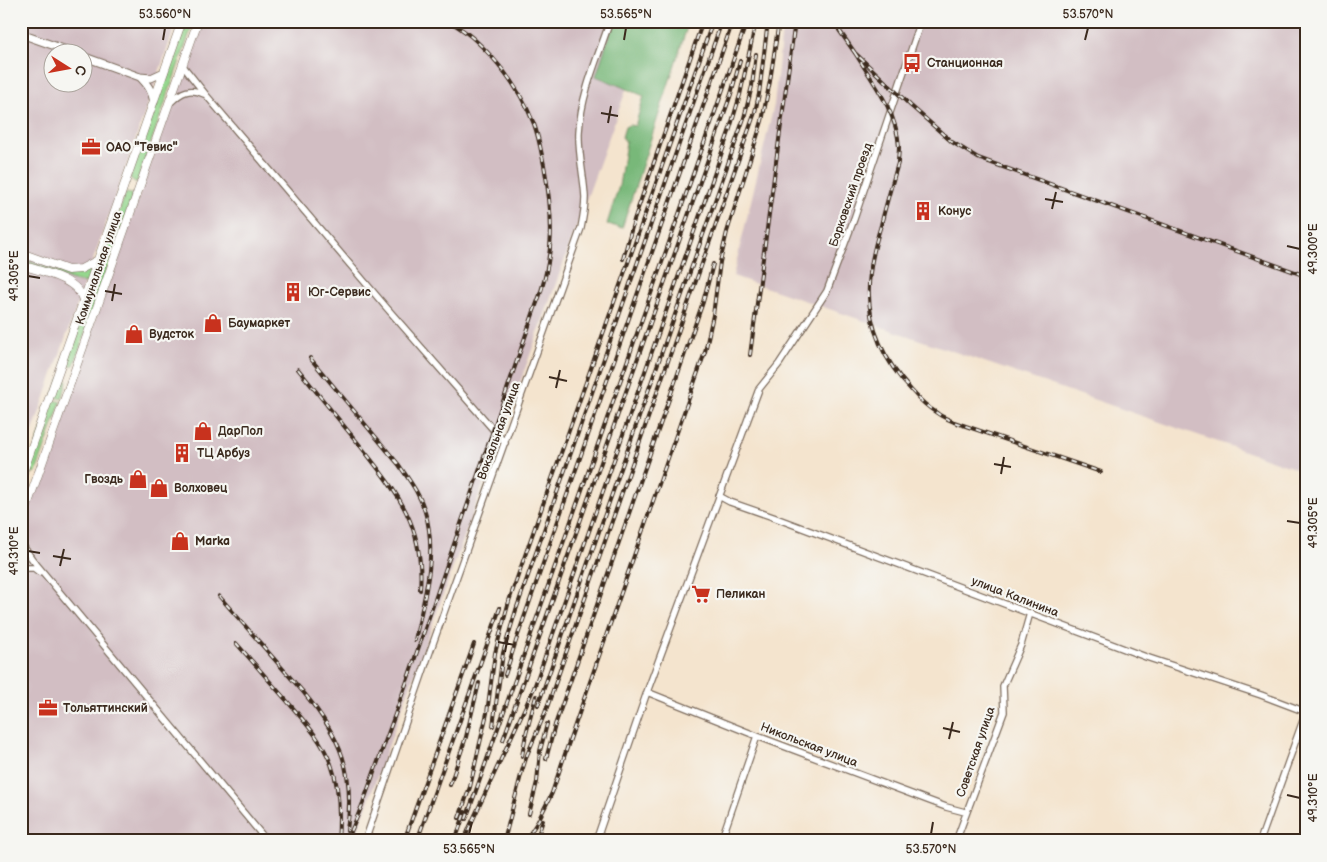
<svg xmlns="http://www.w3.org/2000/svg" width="1327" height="862" font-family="'Balsamiq Sans',sans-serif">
	<rect width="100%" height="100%" fill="#f6f6f2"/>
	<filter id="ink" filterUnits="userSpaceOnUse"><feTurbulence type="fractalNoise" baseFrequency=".02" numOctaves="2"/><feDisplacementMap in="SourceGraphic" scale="10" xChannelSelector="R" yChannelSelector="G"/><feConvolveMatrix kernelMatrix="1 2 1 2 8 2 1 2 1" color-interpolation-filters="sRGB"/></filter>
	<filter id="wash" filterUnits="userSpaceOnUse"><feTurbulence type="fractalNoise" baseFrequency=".0096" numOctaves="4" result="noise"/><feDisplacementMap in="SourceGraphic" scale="20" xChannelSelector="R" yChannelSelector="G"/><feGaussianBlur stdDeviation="1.12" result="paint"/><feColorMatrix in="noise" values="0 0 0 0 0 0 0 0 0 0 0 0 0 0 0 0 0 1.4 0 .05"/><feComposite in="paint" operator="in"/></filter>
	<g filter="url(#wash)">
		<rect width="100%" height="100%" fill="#f4e4ce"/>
		<path fill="#d2bec3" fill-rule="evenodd" d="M21 21H177L21 465ZM52 52H82V82H52Z
			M201 21H651L354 841H21V528Z
			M783 21H1306V472L733 276 774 105Z"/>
		<path fill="#95d78e" stroke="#688056" d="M184 21H194L137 182H135L130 178Z
			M126 193 132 194V198L74 365 69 366 66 362 125 195Z
			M21 259 69 275 80 273 92 268 87 283 74 281 21 263Z
			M62 377H65L67 381 62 399 53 396 60 378Z
			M52 399 61 402 36 472 33 473 28 469Z"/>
		<path fill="#78b879" stroke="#5a714c" d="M614 21H689L622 228 607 224 619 186 626 142 622 137 625 127 629 125 635 126 644 96 596 76Z"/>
	</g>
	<g filter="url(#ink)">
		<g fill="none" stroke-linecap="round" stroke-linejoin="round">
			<g stroke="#7c6b5c" stroke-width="8">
				<path id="minor" d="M183 66 206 95 386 307 505 443
					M171 102C181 92 190 87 204 94
					M719 496 730 502 773 517 1146 657 1261 695 1306 712
					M21 543 32 559 267 841
					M21 568H34L39 572
					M647 692 757 736 946 807 965 812
					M365 841 427 660 581 228C583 218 585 208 585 197 584 176 578 154 579 132 581 94 598 57 610 21
					M596 841 647 692 759 389 779 364 827 291 854 219 921 21
					M721 841 757 736
					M956 841 1004 712 1003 686 1021 645 1030 613
					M1260 841 1306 712"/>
			</g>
			<g stroke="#7c6b5c" stroke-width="9">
				<path id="tertiary" d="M21 34 72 52
					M82 56 140 77 151 78 164 72
					M140 77C148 85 152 91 154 102"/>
			</g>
			<g stroke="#7c6b5c" stroke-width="9">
				<path id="secondary" d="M21 253 68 270 81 269 98 260
					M21 265C40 271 80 279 83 301
					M21 478 182 21
					M21 523 198 21"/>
			</g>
			<use href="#minor" stroke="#fff" stroke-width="5.5"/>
			<use href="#tertiary" stroke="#fff" stroke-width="7"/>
			<use href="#secondary" stroke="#fff" stroke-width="8"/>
			<g stroke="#3b2a1e" stroke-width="4">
				<path id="rail" d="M835 21 839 30 855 53 911 106 952 142 978 158 1306 276
					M855 53C873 82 897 112 899 147 899 152 898 158 898 163 892 184 886 204 881 225 876 241 872 257 870 273 864 319 881 358 912 391 919 399 927 407 937 413 942 417 948 419 954 422L1101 472
					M623 259 634 220 703 21
					M750 355 795 21
					M310 358 399 465C409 480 420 494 425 512 438 553 424 599 415 640
					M298 369C318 394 338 419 358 443 396 491 425 525 420 590
					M219 596 304 693C341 738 355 771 347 831
					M236 643C253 662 270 682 287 701 303 720 322 740 331 764 340 788 340 816 338 841
					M505 675 518 635 733 21
					M538 705 744 118 752 86 756 54
					M493 726 503 653 516 610 722 21
					M503 740 731 94 740 61
					M522 756 526 734 536 696
					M546 759 555 725 703 302 713 264
					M450 785 466 737 479 683
					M529 814 537 782 540 751 547 724
					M459 818 470 787 476 760 487 713 495 653 509 601 713 21
					M466 819 747 21
					M347 841 363 803 406 684 534 311C555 259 554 220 544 165 541 151 539 138 534 124 524 99 510 77 492 57 479 43 465 29 447 21
					M404 841 474 644
					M417 841 500 608
					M455 841 465 812
					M464 841 470 826 534 688 729 132 740 95 756 21
					M504 841 522 771 527 755 545 713 755 112 759 94 768 21
					M525 841 538 821 552 793 568 745 705 352 713 315 720 262 727 232 762 121 770 81 779 21
					M536 841 543 820"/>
			</g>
			<use href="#rail" stroke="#f6f6f2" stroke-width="2" stroke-dasharray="5.5" stroke-linecap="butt"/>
		</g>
	</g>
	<path fill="none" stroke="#3b2a1e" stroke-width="2" d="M163 40 165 28M624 40 626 28M1085 40 1088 28M601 113 618 116M608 123 611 106M1045 199 1063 202M1052 209 1056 192M1287 246 1300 249M28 276 40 278M105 291 122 294M112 301 115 284M549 377 567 381M556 388 560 370M994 464 1011 467M1001 474 1004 457M1287 521 1300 523M28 551 40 553M53 556 71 559M60 566 64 549M498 642 515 645M505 652 508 635M943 728 960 732M949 739 953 722M1287 795 1300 798M469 834 472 822M931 834 933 822"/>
	<defs>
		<g id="bus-bare" transform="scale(1.5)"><path d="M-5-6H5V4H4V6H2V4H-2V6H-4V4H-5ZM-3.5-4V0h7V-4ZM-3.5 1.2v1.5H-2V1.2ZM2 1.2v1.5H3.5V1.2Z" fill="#c8321e" stroke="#f6f6f2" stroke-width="2.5" paint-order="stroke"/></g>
		<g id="office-bare" transform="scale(1.5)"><path d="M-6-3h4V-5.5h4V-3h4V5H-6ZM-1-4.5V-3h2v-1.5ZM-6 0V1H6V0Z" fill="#c8321e" stroke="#f6f6f2" stroke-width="2.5" paint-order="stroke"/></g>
		<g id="building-bare" transform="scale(1.5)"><path d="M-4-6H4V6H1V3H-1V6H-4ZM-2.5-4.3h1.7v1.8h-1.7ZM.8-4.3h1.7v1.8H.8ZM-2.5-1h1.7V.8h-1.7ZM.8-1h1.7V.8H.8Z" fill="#c8321e" stroke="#f6f6f2" stroke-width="2.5" paint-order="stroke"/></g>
		<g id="shop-bare" transform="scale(1.5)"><path d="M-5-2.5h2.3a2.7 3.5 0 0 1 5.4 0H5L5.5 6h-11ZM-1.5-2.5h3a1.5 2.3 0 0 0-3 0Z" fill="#c8321e" stroke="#f6f6f2" stroke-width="2.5" paint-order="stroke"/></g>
		<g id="supermarket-bare" transform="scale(1.5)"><path d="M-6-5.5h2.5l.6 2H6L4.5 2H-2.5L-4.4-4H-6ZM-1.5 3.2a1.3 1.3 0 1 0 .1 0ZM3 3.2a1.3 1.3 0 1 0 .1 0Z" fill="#c8321e" stroke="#f6f6f2" stroke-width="2.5" paint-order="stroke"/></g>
	</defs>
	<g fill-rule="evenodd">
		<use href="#bus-bare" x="912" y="63"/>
		<use href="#office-bare" x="91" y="147"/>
		<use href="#building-bare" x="923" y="211"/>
		<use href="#building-bare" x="293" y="292"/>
		<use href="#shop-bare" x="213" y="323"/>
		<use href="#shop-bare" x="134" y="334"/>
		<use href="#shop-bare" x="203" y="431"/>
		<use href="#building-bare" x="182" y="453"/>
		<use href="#shop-bare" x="138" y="479"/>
		<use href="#shop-bare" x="159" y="488"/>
		<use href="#shop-bare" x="180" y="541"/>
		<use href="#supermarket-bare" x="701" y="594"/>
		<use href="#office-bare" x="48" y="708"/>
	</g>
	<g text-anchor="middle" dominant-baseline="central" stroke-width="4.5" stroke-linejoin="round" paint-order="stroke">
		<g font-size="12" font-weight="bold" fill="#3b2a1e" stroke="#f6f6f2" text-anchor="start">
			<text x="927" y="63">Станционная</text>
			<text x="106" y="147">ОАО "Тевис"</text>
			<text x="938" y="211">Конус</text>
			<text x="308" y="292">Юг-Сервис</text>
			<text x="228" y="323">Баумаркет</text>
			<text x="149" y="334">Вудсток</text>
			<text x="218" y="431">ДарПол</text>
			<text x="197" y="453">ТЦ Арбуз</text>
			<text x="123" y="479" text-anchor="end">Гвоздь</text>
			<text x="174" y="488">Волховец</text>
			<text x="195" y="541">Marka</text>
			<text x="716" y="594">Пеликан</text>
			<text x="63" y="708">Тольяттинский</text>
		</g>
		<g font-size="12" fill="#3b2a1e" stroke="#f6f6f2">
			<text transform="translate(851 195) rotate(-71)">Борковский проезд</text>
			<text transform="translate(99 268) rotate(-71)">Коммунальная улица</text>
			<text transform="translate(499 431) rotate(-70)">Вокзальная улица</text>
			<text transform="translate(1015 597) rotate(21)">улица Калинина</text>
			<text transform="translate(809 745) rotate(21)">Никольская улица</text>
			<text transform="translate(976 752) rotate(-71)">Советская улица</text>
		</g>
	</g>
	<rect width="1327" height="862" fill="none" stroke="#f6f6f2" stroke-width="55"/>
	<g transform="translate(68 68) rotate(101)"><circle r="24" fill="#f6f6f2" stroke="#aba49d"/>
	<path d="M0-4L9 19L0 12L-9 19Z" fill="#c8321e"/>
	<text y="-8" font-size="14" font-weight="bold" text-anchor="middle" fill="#3b2a1e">С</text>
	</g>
	<rect x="28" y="28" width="1272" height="806" fill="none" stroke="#3b2a1e" stroke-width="2"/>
	<g font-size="12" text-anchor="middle" fill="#3b2a1e">
		<text x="165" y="18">53.560°N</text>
		<text x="626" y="18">53.565°N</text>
		<text x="1088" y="18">53.570°N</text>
		<text transform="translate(1313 249) rotate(-90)" y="4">49.300°E</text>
		<text transform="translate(14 276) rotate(-90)" y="4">49.305°E</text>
		<text transform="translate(1313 523) rotate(-90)" y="4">49.305°E</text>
		<text transform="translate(14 551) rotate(-90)" y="4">49.310°E</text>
		<text transform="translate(1313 798) rotate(-90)" y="4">49.310°E</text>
		<text x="469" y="853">53.565°N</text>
		<text x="931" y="853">53.570°N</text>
	</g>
</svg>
